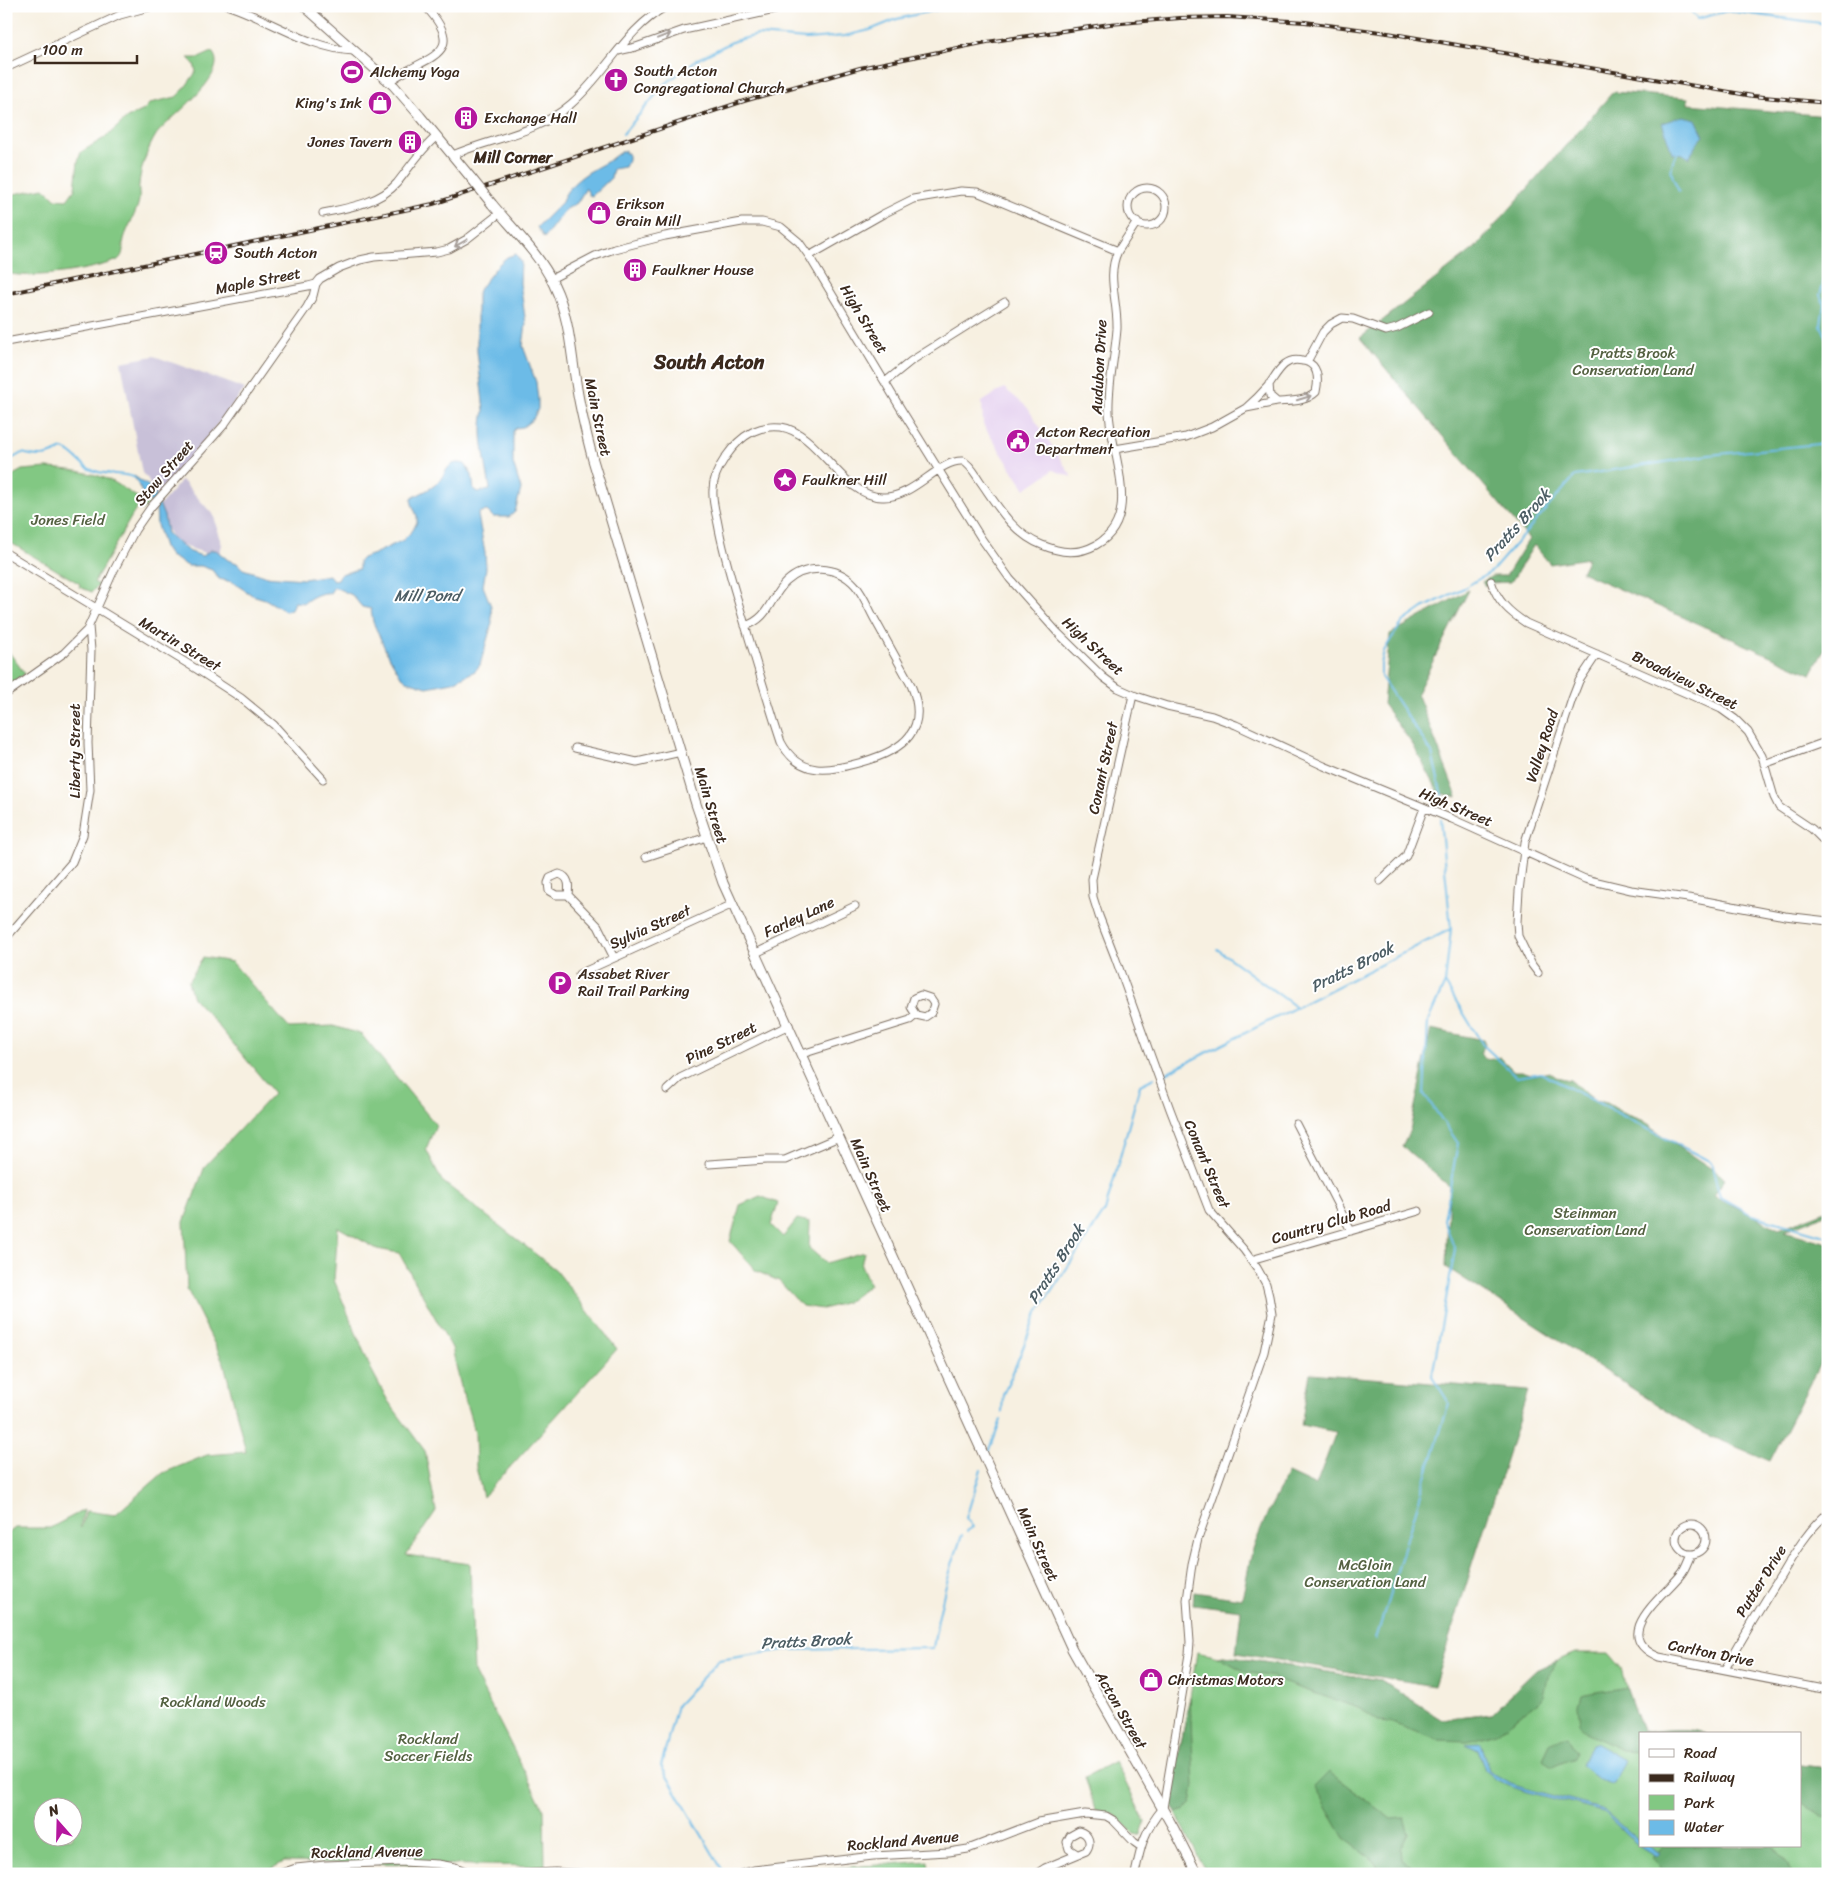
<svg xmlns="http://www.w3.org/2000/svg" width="1834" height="1880" font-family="Sriracha,sans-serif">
	<rect width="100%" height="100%" fill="#fff"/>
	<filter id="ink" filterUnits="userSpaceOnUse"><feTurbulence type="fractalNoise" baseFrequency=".02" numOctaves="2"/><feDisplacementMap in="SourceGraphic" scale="10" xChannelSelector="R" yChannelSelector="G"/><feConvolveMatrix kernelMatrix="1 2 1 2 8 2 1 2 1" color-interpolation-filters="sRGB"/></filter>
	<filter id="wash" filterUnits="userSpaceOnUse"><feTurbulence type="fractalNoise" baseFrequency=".0096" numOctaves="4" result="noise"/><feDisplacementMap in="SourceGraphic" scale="20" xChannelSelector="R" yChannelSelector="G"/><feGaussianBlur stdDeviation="1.12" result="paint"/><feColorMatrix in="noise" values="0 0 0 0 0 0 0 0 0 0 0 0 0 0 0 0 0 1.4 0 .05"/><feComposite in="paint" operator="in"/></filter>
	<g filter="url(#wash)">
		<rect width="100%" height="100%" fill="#f7f0e1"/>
		<path fill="#e6d3f0" d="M1004 388 1027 407 1072 477 1053 470 1025 489 983 425 982 402Z"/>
		<path fill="#c8c0d8" d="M154 356 245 389 197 450 154 497 148 479 142 473 121 362Z
			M182 480 214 516 222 545 218 557 177 544 166 528 160 505Z"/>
		<path fill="#82c883" stroke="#5e7950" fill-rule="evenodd" d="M212 52C233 74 166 120 156 135 148 148 140 169 139 185 138 190 140 195 139 200 138 210 127 228 124 239 122 248 125 254 118 260 93 270 32 280 6 273V199L14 194 44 188 56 199 67 200 75 189 78 161 81 152 106 137 127 118 144 110 150 103 176 97 184 89 196 72 194 64 188 58H199Z
			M47 468C68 469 92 472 112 481 125 488 135 498 149 502L143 510 137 507 94 582 99 585 92 592 79 587 80 584 6 540V479L22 470Z
			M6 648 25 674 6 687Z
			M203 957 232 962 289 1028 333 1026 361 1034 436 1125 426 1149 442 1181 556 1270 617 1349 483 1497 476 1467 475 1433 460 1383 452 1348 399 1253 377 1249 338 1227 334 1280 371 1369 388 1401 425 1451 436 1511 406 1555 470 1564 474 1672 544 1810 545 1866 284 1862 261 1874H6V1535L15 1528H50L84 1510 80 1527 81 1528 86 1511 115 1515 163 1473 207 1455 246 1452 224 1363 187 1289 184 1222 205 1166 274 1093 211 1017 193 998 188 982ZM42 1808H72V1838H42Z
			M760 1196 778 1203 771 1225 783 1237 797 1219 810 1222 809 1248 826 1263 864 1252 861 1265 870 1285 847 1302 823 1309 802 1306 779 1281 756 1271 730 1241 740 1205Z
			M1197 1652 1218 1657 1224 1656 1380 1680 1442 1719 1492 1713 1536 1670 1575 1653H1608L1621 1668 1628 1696 1642 1732C1662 1731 1687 1726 1706 1734H1640V1846H1800V1765L1828 1768V1874H1207L1170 1801 1190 1697Z
			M1115 1761 1145 1822 1141 1835 1134 1834 1115 1815 1095 1810 1085 1777Z
			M928 1861 930 1874H762Z"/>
		<path fill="#69ac71" stroke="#526b48" d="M1613 92 1688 98V104L1828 116V643L1811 674 1581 572 1588 558 1550 564 1534 545 1511 582 1489 583 1485 586 1482 582 1492 576H1506L1529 539 1360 338 1475 248Z
			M1469 590 1417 693 1457 797 1439 793 1413 745 1383 704 1390 634Z
			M1431 1029 1483 1040 1485 1045 1480 1053C1486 1063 1491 1059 1500 1057L1514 1071H1522L1534 1075 1550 1072 1556 1077 1570 1080 1594 1100 1607 1103 1625 1114 1642 1120 1650 1125 1651 1128 1725 1178 1714 1196 1779 1229 1828 1210V1213L1784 1231 1828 1243V1348L1770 1461 1696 1430 1446 1267 1449 1186 1402 1146 1410 1130Z
			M1310 1373 1528 1391 1434 1686 1236 1653 1241 1610 1193 1604 1194 1592 1242 1599 1252 1551 1268 1512 1288 1473 1316 1486 1336 1432 1301 1425Z
			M1224 1656 1380 1680 1442 1719 1492 1713 1536 1670 1557 1660 1548 1677 1544 1696 1538 1702 1496 1733 1468 1741 1438 1740 1389 1722 1378 1721 1361 1709 1279 1681 1273 1677 1246 1672 1218 1657Z
			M1626 1687 1642 1732 1682 1730 1701 1732 1698 1734H1640V1751L1623 1750 1589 1735 1580 1725 1578 1706 1581 1695C1597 1691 1610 1691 1626 1687Z
			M1190 1697 1194 1786 1191 1803 1185 1810 1176 1813 1170 1801Z
			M1567 1736 1576 1751 1573 1758 1552 1767 1543 1759 1550 1744Z
			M1800 1765 1828 1768V1818L1800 1802Z
			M1329 1772 1391 1819 1404 1818 1409 1833 1401 1848 1402 1860 1418 1870 1415 1874H1383L1371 1858 1344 1838 1314 1787Z
			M1663 1846H1773L1789 1864 1792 1874H1668L1652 1858Z"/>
		<path fill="#6cbbe7" stroke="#547282" d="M1683 116 1696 119 1704 136 1696 145 1689 158 1683 154 1672 153 1662 123Z
			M625 150V153H628V161L625 167 613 169 611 178 592 196 589 195 586 188 577 203 565 210 544 238 537 227 562 202C567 184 589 171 605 163 612 159 617 153 625 150Z
			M516 254 521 262 520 283 526 324 523 346 536 382 538 400V409L533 419 523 427 516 428 513 431V463L521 489 515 512 509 517H493L487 511 480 512 478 515 485 553 486 568 483 586 491 606 492 623 480 665 475 671 453 682 427 687 407 681 400 675 386 651 373 622 371 609 362 607 352 595 334 587 330 593C321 592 311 597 304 603L294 602 291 610 285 611 265 599 252 595 232 582 219 579 212 570 201 566H188L170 556 164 547 157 525 156 507 143 495 134 476 153 489 164 516 167 533 188 551 202 556 211 550H216L228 560 237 563 243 569 265 576 304 579 329 575 333 580 338 579 341 574 359 569V561L362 558 374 554 403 540 413 530 417 522V516L412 504 411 499C419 493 431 490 438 482 447 473 447 459 465 464L472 475 474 490 478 492 490 490C487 464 478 438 484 411L477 351V295L480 288 498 265 507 257Z
			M1480 1743 1489 1770 1496 1775 1517 1786 1602 1809 1640 1842V1846H1646L1659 1854 1656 1857 1641 1848 1603 1812 1527 1792 1509 1786 1497 1780 1485 1770 1478 1750 1466 1744Z
			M1595 1743 1625 1760 1614 1784 1610 1785C1599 1779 1591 1774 1582 1765L1591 1744Z"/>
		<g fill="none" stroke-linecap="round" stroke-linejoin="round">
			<path stroke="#6cbbe7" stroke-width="2" d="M1030 6H1036
				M1687 6 1697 19 1727 11 1828 24
				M623 134 664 85 696 60 734 41 758 35 806 39 845 36 870 30 897 19 954 6
				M1677 153C1668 170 1671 175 1679 191
				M1828 278 1824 281 1820 295 1824 304 1821 325 1828 340
				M1828 375 1821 392 1828 398
				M6 462 22 453C40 458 46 457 63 449 75 453 81 466 92 470 105 476 127 472 135 478
				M1444 805 1432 753 1381 677V664L1384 651 1391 639 1403 622 1423 608 1464 588 1492 571 1575 476 1709 455 1828 443
				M1451 929 1445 983 1483 1045 1517 1077 1541 1073 1711 1162 1720 1197 1752 1215 1828 1237
				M1217 949 1296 1007
				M1164 1074 1451 929 1440 819
				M1002 1413 1003 1394 1009 1382 1037 1313 1105 1211 1140 1085 1154 1078
				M988 1455 1001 1420
				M967 1531 973 1527 966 1518 981 1470
				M1376 1639 1449 1403 1432 1376 1455 1250 1444 1220 1458 1143 1424 1094 1428 1021 1445 983
				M723 1871 661 1766 677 1705 719 1660 783 1650 933 1648C939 1607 948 1573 962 1535"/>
		</g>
	</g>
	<g filter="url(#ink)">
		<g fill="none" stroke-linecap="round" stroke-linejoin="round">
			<g stroke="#7d6f62" stroke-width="9">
				<path id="minor" d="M229 6C271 20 310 49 354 51
					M618 51 636 47 684 30 793 6
					M6 68 120 15 153 6
					M389 82C420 57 473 57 425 6
					M453 155C494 137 535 135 571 104 606 74 625 29 667 6
					M1128 207a19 19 0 1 1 38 0a19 19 0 1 1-38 0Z
					M323 213C347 208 380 203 397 183 410 167 421 149 437 136
					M1118 251 1137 222
					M551 279 595 256 614 249 665 236 742 222H762L781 227 799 242 809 256 901 409 981 538 1010 579 1057 632 1103 677 1118 688 1136 696 1167 706 1212 716 1236 725 1324 766 1452 819 1585 879 1631 890 1695 899 1785 916 1828 921
					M6 342 308 286 316 284 320 279 339 268 360 260 374 257 437 252 449 249 467 239 500 213
					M1307 362 1323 332 1331 324 1342 318 1353 319 1386 331 1397 328 1429 312
					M885 382 911 361 1005 302
					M1246 408C1254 401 1261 394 1268 386 1277 374 1284 356 1302 361 1306 361 1310 363 1313 366 1319 373 1318 383 1316 392 1306 402 1290 401 1277 402L1270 396 1269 384
					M1115 449 1186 437 1212 427 1246 408 1277 402
					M6 553 198 670 241 698 274 725 323 779
					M1491 581C1497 601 1509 612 1526 623L1690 695 1721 709 1735 719 1748 732 1762 756 1774 797 1779 807 1812 829 1828 845
					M745 626C770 618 769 598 786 582 805 564 837 565 855 585 863 594 868 607 874 618 886 640 899 663 911 685 930 730 904 750 862 762 830 771 800 778 781 742 766 697 753 651 739 605 731 578 723 552 718 524 716 513 712 502 713 490 713 470 733 442 752 432 760 428 771 426 781 427 820 433 841 496 882 497 913 499 939 459 963 461 971 465 975 474 980 481 997 505 1013 534 1042 545 1061 553 1078 555 1096 545 1144 518 1110 453 1109 411 1108 384 1115 356 1117 329 1118 301 1106 276 1118 251L977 192 961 191 913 199 883 214 809 256
					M6 694 64 653 87 630 114 570 135 530 151 507 224 425 307 307 313 296 316 284
					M1133 695 1092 879 1093 897 1099 916 1115 957 1170 1109 1209 1210 1244 1250 1257 1268 1266 1284 1269 1296 1272 1314 1264 1352 1198 1539 1192 1564 1187 1600 1190 1642 1189 1654 1163 1808C1144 1831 1141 1845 1135 1874
					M575 748 637 762 681 752
					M1764 764 1828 741
					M646 857 707 837
					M1380 881 1406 856 1424 808
					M568 895C569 886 570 877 559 874L550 878 548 883 549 891 556 895H568L598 926 614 958
					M6 938 72 862 83 835 90 790 88 743 91 650 89 626
					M756 953 855 906
					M1538 973 1532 965 1518 936 1517 922 1519 891 1525 842 1572 699 1579 681 1597 654
					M579 974 733 904
					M802 1054 910 1020 916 1015 911 1007 914 998 921 995 930 998 934 1004 931 1013 925 1017 916 1015
					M667 1090 680 1078 789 1025
					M1296 1124 1351 1231
					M709 1164 766 1160H785L839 1137
					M1251 1260 1419 1211
					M1676 1539a15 15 0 1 1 30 0a15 15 0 1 1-30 0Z
					M1691 1555C1688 1560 1686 1568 1682 1573 1665 1596 1607 1635 1659 1657L1828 1690
					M1725 1669C1743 1637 1762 1605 1782 1574 1795 1552 1808 1530 1828 1513
					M279 1874 296 1868 325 1865 403 1862 438 1864 455 1867 470 1873 485 1874
					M516 1874 555 1872 593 1874
					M740 1874 754 1870 873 1856 949 1852 968 1849 1038 1822 1085 1814 1106 1816 1113 1820 1134 1842 1141 1847
					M1036 1874 1045 1868 1086 1851C1092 1843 1089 1834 1079 1831L1070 1836 1067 1842 1069 1849 1077 1854"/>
			</g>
			<g stroke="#7d6f62" stroke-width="11">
				<path id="major" d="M304 6 394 86 420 116 472 179
					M492 204C512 228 541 256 554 285 570 318 571 354 577 389 581 413 587 437 593 460L696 804 723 883 1072 1649 1174 1829 1197 1874"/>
			</g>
			<use href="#minor" stroke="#fff" stroke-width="7"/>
			<use href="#major" stroke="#fff" stroke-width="9"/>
			<g stroke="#3b2a1e" stroke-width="4">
				<path id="rail" d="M6 294 433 204 744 101 860 68 987 42 1110 24 1180 18 1227 17 1305 22 1388 33 1753 96 1828 103"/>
			</g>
			<use href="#rail" stroke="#fff" stroke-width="2" stroke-dasharray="5.5" stroke-linecap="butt"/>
			<g stroke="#7d6f62" stroke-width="11" stroke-linecap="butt">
				<path id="major-bridge" d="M472 179 492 204"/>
			</g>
			<use href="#major-bridge" stroke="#fff" stroke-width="9"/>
		</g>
		<defs><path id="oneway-shaft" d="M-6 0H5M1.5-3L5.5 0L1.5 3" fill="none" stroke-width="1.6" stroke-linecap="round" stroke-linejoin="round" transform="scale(1.25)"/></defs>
		<g stroke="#a79f9a">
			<use href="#oneway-shaft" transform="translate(664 36) rotate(-21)"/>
			<use href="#oneway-shaft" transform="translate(461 243) rotate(150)"/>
			<use href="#oneway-shaft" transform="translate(1304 398) rotate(-17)"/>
		</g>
	</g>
	<defs>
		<g id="stadium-disc" transform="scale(1.25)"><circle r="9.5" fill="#b5179e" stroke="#fff"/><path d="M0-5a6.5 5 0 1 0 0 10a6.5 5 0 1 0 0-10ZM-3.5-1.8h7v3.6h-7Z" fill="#fff"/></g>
		<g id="church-disc" transform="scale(1.25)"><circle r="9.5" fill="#b5179e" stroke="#fff"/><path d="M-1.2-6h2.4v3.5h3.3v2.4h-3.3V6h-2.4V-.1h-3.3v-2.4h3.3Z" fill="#fff"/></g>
		<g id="shop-disc" transform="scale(1.25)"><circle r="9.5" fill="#b5179e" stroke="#fff"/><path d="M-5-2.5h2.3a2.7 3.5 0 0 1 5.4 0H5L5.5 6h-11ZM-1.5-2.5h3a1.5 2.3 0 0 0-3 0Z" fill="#fff"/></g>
		<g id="building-disc" transform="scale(1.25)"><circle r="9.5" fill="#b5179e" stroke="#fff"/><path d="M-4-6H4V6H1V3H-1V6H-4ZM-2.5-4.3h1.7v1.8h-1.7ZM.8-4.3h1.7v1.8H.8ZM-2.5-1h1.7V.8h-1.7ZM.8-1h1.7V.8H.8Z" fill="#fff"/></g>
		<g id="station-disc" transform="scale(1.25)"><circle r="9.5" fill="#b5179e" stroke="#fff"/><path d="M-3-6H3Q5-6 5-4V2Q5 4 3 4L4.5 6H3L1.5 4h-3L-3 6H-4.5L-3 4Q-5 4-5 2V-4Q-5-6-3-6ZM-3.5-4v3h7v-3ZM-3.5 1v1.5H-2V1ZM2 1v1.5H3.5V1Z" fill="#fff"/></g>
		<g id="civic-disc" transform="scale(1.25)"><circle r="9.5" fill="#b5179e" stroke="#fff"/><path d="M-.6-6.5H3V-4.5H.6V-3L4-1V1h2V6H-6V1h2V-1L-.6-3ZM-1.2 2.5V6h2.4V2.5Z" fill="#fff"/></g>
		<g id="sight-disc" transform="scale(1.25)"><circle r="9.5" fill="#b5179e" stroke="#fff"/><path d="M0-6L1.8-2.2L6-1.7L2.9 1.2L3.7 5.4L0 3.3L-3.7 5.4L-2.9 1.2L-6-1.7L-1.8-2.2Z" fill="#fff"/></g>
		<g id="parking-disc" transform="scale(1.25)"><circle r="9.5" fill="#b5179e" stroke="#fff"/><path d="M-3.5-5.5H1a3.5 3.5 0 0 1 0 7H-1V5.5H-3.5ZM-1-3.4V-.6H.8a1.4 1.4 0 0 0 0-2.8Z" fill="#fff"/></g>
	</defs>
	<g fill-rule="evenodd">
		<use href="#stadium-disc" x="352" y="72"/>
		<use href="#church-disc" x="616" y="80"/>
		<use href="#shop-disc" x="380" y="103"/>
		<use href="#building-disc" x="466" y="118"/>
		<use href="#building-disc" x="410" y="142"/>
		<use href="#shop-disc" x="599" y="213"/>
		<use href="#station-disc" x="216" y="253"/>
		<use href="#building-disc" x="635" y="270"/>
		<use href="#civic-disc" x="1018" y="441"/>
		<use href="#sight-disc" x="785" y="480"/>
		<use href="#parking-disc" x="560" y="983"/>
		<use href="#shop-disc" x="1151" y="1680"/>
	</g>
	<g text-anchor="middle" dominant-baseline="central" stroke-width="4" stroke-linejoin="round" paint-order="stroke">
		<g font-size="15" fill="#3b2a1e" stroke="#fff" text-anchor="start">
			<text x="634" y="71">South Acton<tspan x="634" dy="17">Congregational Church</tspan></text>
			<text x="370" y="72">Alchemy Yoga</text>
			<text x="362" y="103" text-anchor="end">King's Ink</text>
			<text x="484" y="118">Exchange Hall</text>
			<text x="392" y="142" text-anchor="end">Jones Tavern</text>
			<text x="616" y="204">Erikson<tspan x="616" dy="17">Grain Mill</tspan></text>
			<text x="234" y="253">South Acton</text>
			<text x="652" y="270">Faulkner House</text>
			<text x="1036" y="432">Acton Recreation<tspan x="1036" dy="17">Department</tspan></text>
			<text x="802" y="480">Faulkner Hill</text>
			<text x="578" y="974">Assabet River<tspan x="578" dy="17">Rail Trail Parking</tspan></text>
			<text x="1168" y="1680">Christmas Motors</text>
		</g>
		<g font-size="15" fill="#3b2a1e" stroke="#fff">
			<text transform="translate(258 281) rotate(-11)">Maple Street</text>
			<text transform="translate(864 319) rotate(59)">High Street</text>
			<text transform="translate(1099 367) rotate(-87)">Audubon Drive</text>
			<text transform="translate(598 417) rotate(78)">Main Street</text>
			<text transform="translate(164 473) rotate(-49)">Stow Street</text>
			<text transform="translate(180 644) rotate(31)">Martin Street</text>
			<text transform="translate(1093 646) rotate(43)">High Street</text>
			<text transform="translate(1685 680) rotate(26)">Broadview Street</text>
			<text transform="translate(1542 746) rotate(-72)">Valley Road</text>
			<text transform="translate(75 751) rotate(-90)">Liberty Street</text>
			<text transform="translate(1103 768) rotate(-78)">Conant Street</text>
			<text transform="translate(711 805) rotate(73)">Main Street</text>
			<text transform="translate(1456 807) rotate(23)">High Street</text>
			<text transform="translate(799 917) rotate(-25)">Farley Lane</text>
			<text transform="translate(650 927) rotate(-24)">Sylvia Street</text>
			<text transform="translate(721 1043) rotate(-26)">Pine Street</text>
			<text transform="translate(1207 1164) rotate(67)">Conant Street</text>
			<text transform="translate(871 1175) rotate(66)">Main Street</text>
			<text transform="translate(1331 1222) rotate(-16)">Country Club Road</text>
			<text transform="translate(1038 1544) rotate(66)">Main Street</text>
			<text transform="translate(1761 1581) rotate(-58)">Putter Drive</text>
			<text transform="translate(1711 1653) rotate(11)">Carlton Drive</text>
			<text transform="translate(1121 1710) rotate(60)">Acton Street</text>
			<text transform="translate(903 1841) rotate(-5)">Rockland Avenue</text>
			<text transform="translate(367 1852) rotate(-1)">Rockland Avenue</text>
		</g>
		<g font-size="15" fill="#546141" stroke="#fff">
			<text x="1633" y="353">Pratts Brook<tspan x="1633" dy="17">Conservation Land</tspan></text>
			<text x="68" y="520">Jones Field</text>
			<text x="1585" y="1213">Steinman<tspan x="1585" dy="17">Conservation Land</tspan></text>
			<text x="1365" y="1565">McGloin<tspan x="1365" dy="17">Conservation Land</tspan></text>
			<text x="213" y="1702">Rockland Woods</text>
			<text x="428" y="1739">Rockland<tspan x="428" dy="17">Soccer Fields</tspan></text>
		</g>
		<g font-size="16" font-weight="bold" fill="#3b2a1e" stroke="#fff">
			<text x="513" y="157">Mill Corner</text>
		</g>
		<g font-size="16" font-style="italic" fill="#4c5d64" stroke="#fff">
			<text transform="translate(1517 525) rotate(-48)">Pratts Brook</text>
			<text x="427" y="595">Mill Pond</text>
			<text transform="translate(1352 967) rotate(-27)">Pratts Brook</text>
			<text transform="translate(1056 1264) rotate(-57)">Pratts Brook</text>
			<text transform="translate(806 1641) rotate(-3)">Pratts Brook</text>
		</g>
		<g font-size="20" font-weight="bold" fill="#3b2a1e" stroke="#fff">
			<text x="709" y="362">South Acton</text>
		</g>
	</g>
	<rect width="1834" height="1880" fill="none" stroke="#fff" stroke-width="25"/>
	<rect x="1639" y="1732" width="162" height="115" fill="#ffffff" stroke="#b1aaa5"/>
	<rect x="1649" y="1749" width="25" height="8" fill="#ffffff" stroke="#b1aaa5"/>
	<text x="1684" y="1758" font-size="15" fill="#3b2a1e">Road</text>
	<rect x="1649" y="1774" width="25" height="8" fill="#3b2a1e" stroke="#b1aaa5"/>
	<text x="1684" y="1782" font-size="15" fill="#3b2a1e">Railway</text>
	<rect x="1649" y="1795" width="25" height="15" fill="#82c883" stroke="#b1aaa5"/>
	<text x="1684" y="1808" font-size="15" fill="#3b2a1e">Park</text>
	<rect x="1649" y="1820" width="25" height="15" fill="#6cbbe7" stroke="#b1aaa5"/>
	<text x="1684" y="1832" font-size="15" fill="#3b2a1e">Water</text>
	<g transform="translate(58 1822) rotate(340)"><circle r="24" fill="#ffffff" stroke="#b1aaa5"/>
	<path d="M0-4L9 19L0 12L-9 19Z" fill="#b5179e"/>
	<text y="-8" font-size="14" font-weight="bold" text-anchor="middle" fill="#3b2a1e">N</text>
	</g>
	<path d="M35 55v8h102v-8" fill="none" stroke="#3b2a1e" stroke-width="2.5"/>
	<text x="42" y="55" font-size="15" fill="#3b2a1e" stroke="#ffffff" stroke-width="4" paint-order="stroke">100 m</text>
</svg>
